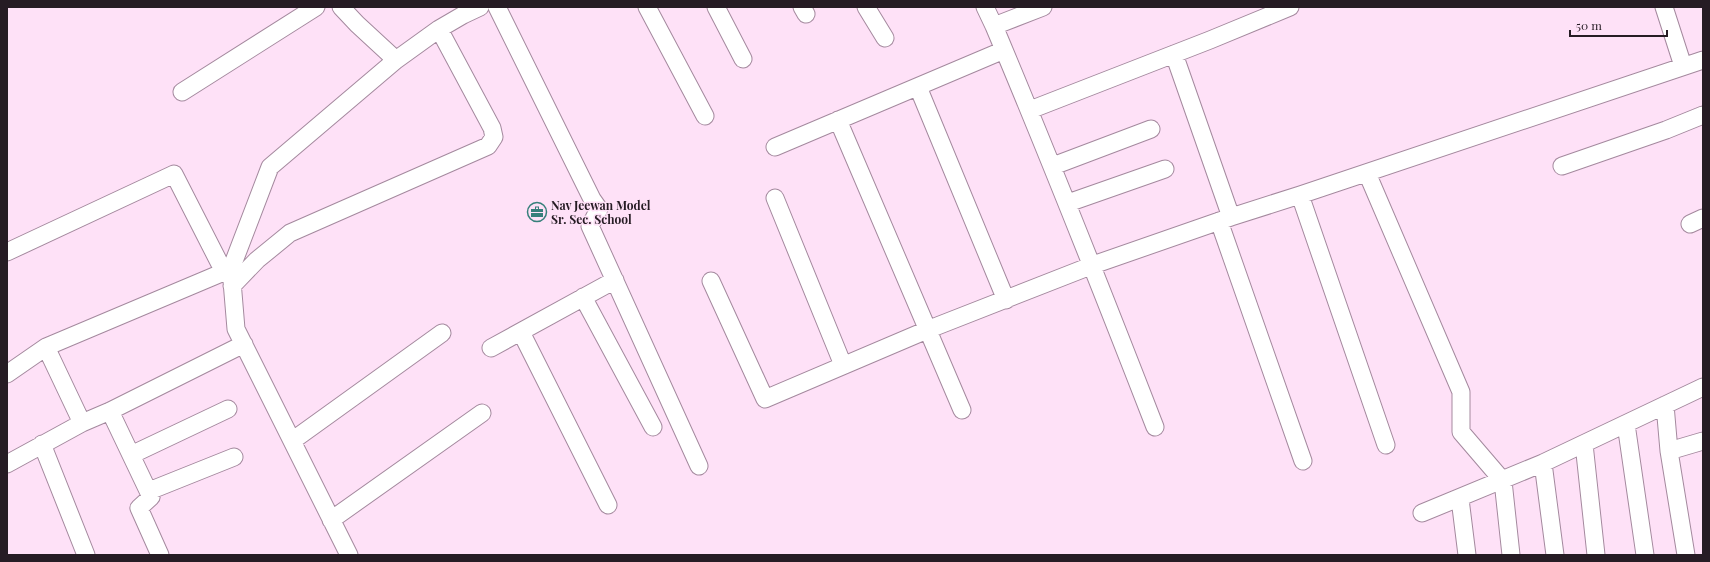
<svg xmlns="http://www.w3.org/2000/svg" width="1710" height="562" font-family="'Playfair Display',serif">
	<rect width="100%" height="100%" fill="#fee1f7"/>
	<g fill="none" stroke-linecap="round" stroke-linejoin="round">
		<g stroke="#a4899e" stroke-width="19">
			<path id="minor" d="M341 7 357 24 396 60
				M497 7 592 199 599 209 590 226 699 466
				M647 7 705 116
				M716 7 743 59
				M802 7 806 14
				M866 7 885 38
				M985 7 994 26 1043 7
				M1664 7 1683 66
				M994 26C1050 159 1103 293 1155 427
				M1174 54 1231 217
				M918 87 1006 300
				M182 92 316 7
				M1030 110 1210 40 1290 7
				M838 120 962 410
				M775 147 1004 50
				M1053 166 1151 129
				M1562 166 1666 130 1703 115
				M1367 173 1461 392V432L1503 481 1511 555
				M1300 195 1386 445
				M775 198 843 365
				M1068 203 1165 169
				M1219 221 1303 461
				M1690 224 1703 218
				M7 252 174 174 224 272
				M711 281 765 399 927 330 1093 265 1231 217 1300 195 1703 60
				M232 286 257 260 290 233 488 146 494 137 492 128 439 29
				M583 297 653 427
				M521 332 608 505
				M46 347 82 423
				M491 348 615 280
				M7 374 46 347 231 269
				M1665 405 1669 451 1686 555
				M110 411 151 497 139 508 160 555
				M1626 424 1645 555
				M292 441 442 333
				M42 444 86 555
				M1584 444 1596 555
				M1669 451 1703 441
				M131 455 228 409
				M1543 463 1555 555
				M7 464 82 423 110 411 244 344
				M149 491 234 457
				M1460 499 1467 555
				M1422 513 1543 463 1703 387
				M331 520 482 413
				M349 555 236 329 231 269 270 167 396 60 439 29 463 15 480 7"/>
		</g>
		<use href="#minor" stroke="#fff" stroke-width="17"/>
	</g>
	<defs>
		<g id="office-ring" transform="scale(1)"><circle r="9.5" fill="#fee1f7" stroke="#377f7b" stroke-width="1.5"/><path d="M-6-3h4V-5.5h4V-3h4V5H-6ZM-1-4.5V-3h2v-1.5ZM-6 0V1H6V0Z" fill="#377f7b"/></g>
	</defs>
	<g fill-rule="evenodd">
		<use href="#office-ring" x="537" y="212"/>
	</g>
	<g text-anchor="middle" dominant-baseline="central" stroke-width="3" stroke-linejoin="round" paint-order="stroke">
		<g font-size="12" font-weight="bold" fill="#261c24" stroke="#fee1f7" text-anchor="start">
			<text x="551" y="205">Nav Jeewan Model<tspan x="551" dy="14">Sr. Sec. School</tspan></text>
		</g>
	</g>
	<rect width="1710" height="562" fill="none" stroke="#261c24" stroke-width="16"/>
	<path d="M1570 30v6h97v-6" fill="none" stroke="#261c24" stroke-width="2"/>
	<text x="1576" y="30" font-size="12" fill="#261c24" stroke="#fee1f7" stroke-width="3" paint-order="stroke">50 m</text>
</svg>
